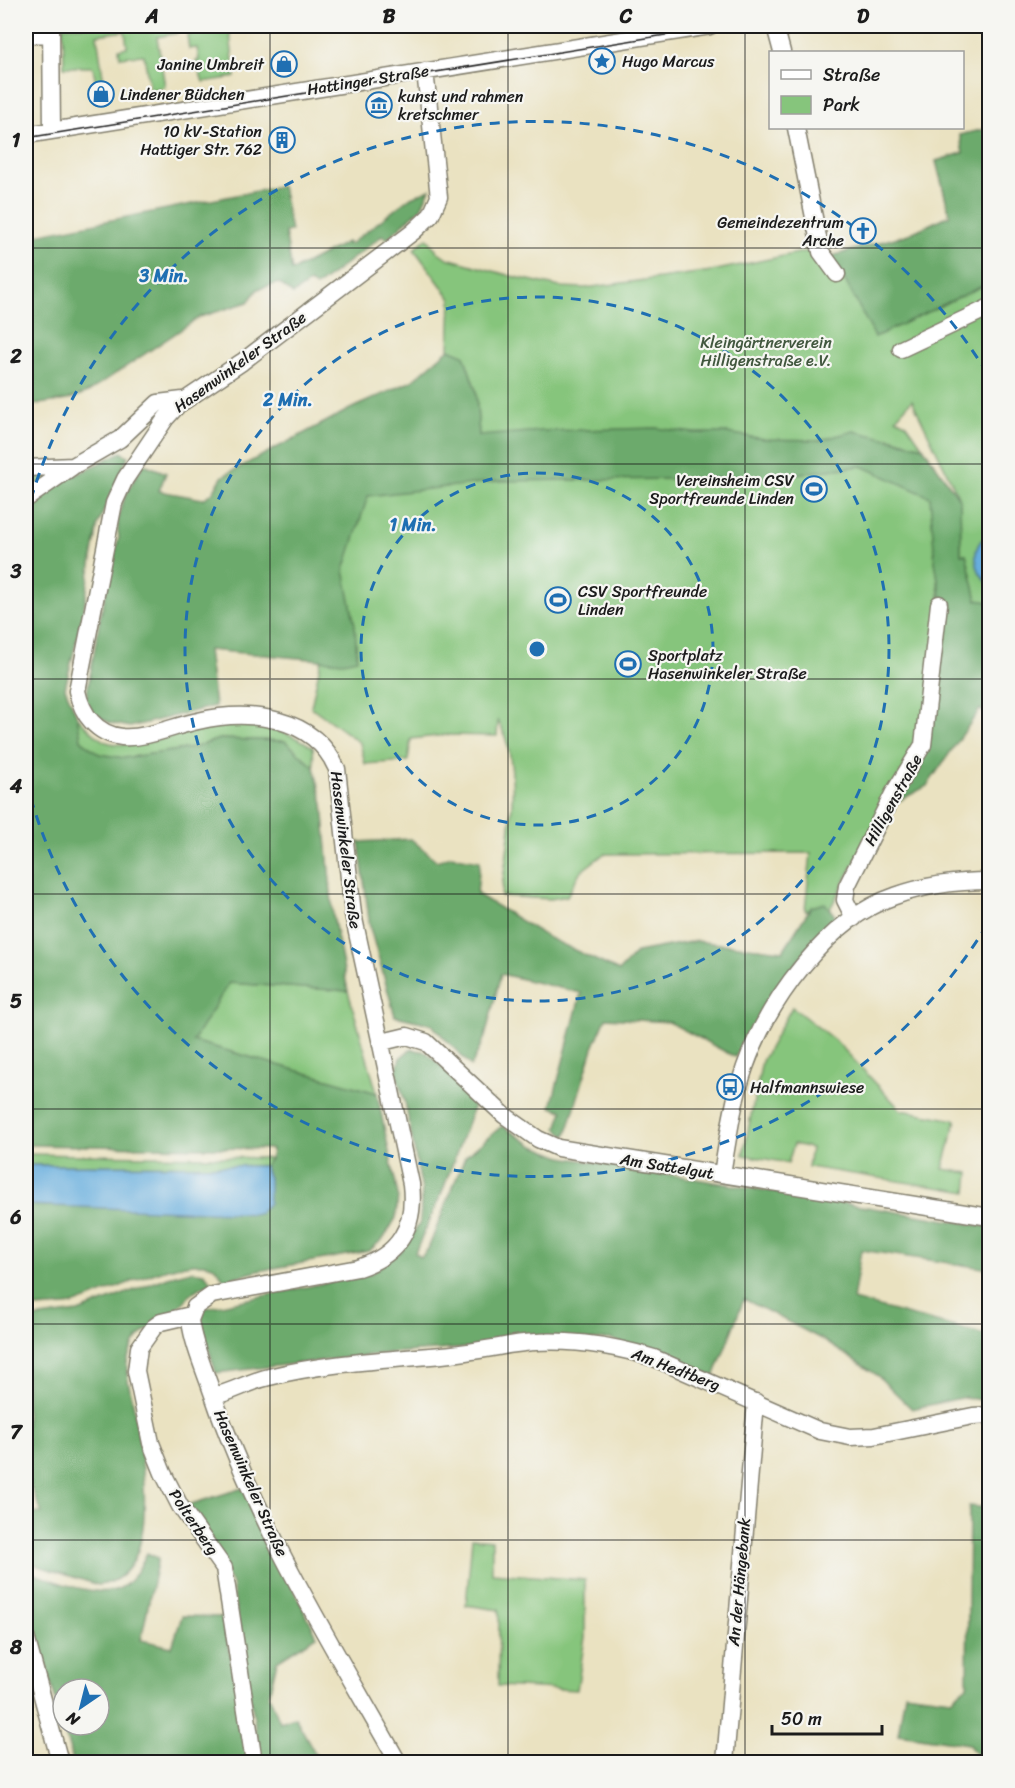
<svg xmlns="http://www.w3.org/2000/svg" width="1015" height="1788" font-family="Sriracha,sans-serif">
	<rect width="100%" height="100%" fill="#f6f6f2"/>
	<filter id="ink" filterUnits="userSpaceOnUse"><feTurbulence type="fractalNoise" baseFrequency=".0167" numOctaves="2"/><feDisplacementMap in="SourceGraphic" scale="12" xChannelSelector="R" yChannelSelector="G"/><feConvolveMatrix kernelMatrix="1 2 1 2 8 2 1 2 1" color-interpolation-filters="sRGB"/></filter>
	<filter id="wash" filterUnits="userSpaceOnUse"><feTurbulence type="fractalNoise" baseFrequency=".008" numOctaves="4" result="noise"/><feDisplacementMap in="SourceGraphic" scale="24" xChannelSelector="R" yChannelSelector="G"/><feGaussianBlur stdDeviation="1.35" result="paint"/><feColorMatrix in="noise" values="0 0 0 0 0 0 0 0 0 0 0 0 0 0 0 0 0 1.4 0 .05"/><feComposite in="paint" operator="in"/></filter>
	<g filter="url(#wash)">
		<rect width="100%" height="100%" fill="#eae2c1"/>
		<path fill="#86c57c" stroke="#51704c" stroke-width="1.5" d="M63 26H139L140 29 178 26 177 33 157 37 165 87 150 90 144 55 120 57 119 49 127 47 125 31 97 35 104 83 96 84 93 67H64Z
			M194 26H229L235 77 203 82 196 61 199 60 197 48 189 49 187 35 195 34Z
			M989 128V603L977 601 966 554H961L960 500 912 400 896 418 907 424 923 447 890 438 930 478 941 621 930 723 825 918 805 910 811 853 604 854 580 872 567 896 551 899 501 896C507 844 525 769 498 721L497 736 447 735 411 739 408 761 365 764 360 743 311 707 367 445 479 436 476 391 464 356 449 349 451 299 414 249 427 238 437 251 447 258 511 276 560 287 585 288 712 271 817 249 833 256 909 234 950 215 936 161 963 153 960 135Z
			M77 716C85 725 93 735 104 741 134 755 200 723 235 723 265 724 288 732 313 747L314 767 285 741 219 739 193 748 124 758 99 754 81 740Z
			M229 983 348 991 377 1093 192 1041Z
			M792 1007 837 1042 901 1110 956 1120 943 1169 969 1173 967 1192 808 1167 811 1148 794 1144 788 1163 743 1155 762 1061Z
			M26 1154 271 1158 264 1166 26 1165Z
			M472 1538 492 1540V1573L585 1580V1637L577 1690 498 1686 499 1610 466 1605Z"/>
		<path fill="#6caa6c" stroke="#446344" stroke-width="1.5" fill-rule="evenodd" d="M989 128V283L875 337 832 256 909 234 950 215 936 161 963 153 960 135Z
			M282 186 291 231 285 232 292 271 347 242 349 245 411 197 430 189 421 208 387 239 383 235 316 287 310 282 293 294 279 283 258 289 248 302 200 317 88 392 67 400 26 406V237Z
			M449 349 464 355 476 391 479 436 542 431 656 428 694 433H727L764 439 821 440 854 431 923 447 960 500 961 554H966L977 600 989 602V717L980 709 927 786 895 803 927 748 944 614 935 562 930 497 862 466 761 478 499 481 368 496 344 570 355 625 357 659 343 662 208 650 215 706 130 727 110 723 93 713 86 699 100 618 119 537C113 514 131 483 144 464L166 473 159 491 203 499 212 493 223 476 350 409 412 381Z
			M121 452 128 456 98 524 83 613 65 688 77 716 81 740 99 754 124 758 193 748 219 739 285 741 314 767 323 804 333 915 348 991 229 983 193 1041 377 1093 398 1195 396 1218 384 1238 369 1251 258 1271 224 1280C222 1277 219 1271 217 1269 193 1248 101 1297 72 1305 61 1307 47 1307 35 1308L26 1300V1205L52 1206 269 1178 264 1166 271 1158 272 1149 26 1145V475L74 476Z
			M411 839 437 861 451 856 480 861 477 894 549 938 619 971 637 952 695 941 783 951 811 907 825 903 836 917 781 981 735 1057 669 1022 606 1018 593 1048 566 1136 557 1128 563 1111 551 1107 581 993 501 974 485 1037 471 1066 431 1024 395 1016 370 928 359 842Z
			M411 1049 426 1052 476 1100 443 1190 415 1253 421 1257 428 1249 465 1157 502 1126 532 1145 562 1157 989 1227V1269L861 1250 853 1300 989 1336V1402L965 1397 912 1409 877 1375 823 1340 744 1299 714 1377 611 1339 389 1353 216 1373 197 1310 372 1273 401 1251 420 1223 422 1190 405 1102 396 1072 400 1058Z
			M191 1271 204 1273 213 1283C186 1291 193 1296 175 1311 153 1329 133 1331 127 1363 125 1374 131 1392 133 1403 141 1449 167 1578 98 1585L26 1562V1514L42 1513 26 1477V1319L78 1312 168 1277Z
			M243 1488 317 1636 277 1661 269 1695 280 1722 295 1717 320 1762H261L232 1584 185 1506Z
			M969 1506 989 1508V1762H982L968 1744 898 1734 905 1693 951 1699 967 1686Z
			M147 1553 158 1558 141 1640 172 1647 182 1616 223 1617 251 1762H73L46 1665 26 1607V1571C48 1578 100 1601 122 1587 134 1580 141 1565 147 1553ZM63 1689H99V1725H63Z"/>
		<path fill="#67aede" stroke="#42657d" stroke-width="1.5" d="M989 535V584C974 571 969 545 989 535Z
			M26 1165 264 1166 269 1178V1203L259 1214 26 1205Z"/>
	</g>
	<g filter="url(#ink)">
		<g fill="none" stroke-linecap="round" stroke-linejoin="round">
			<g stroke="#837f6e" stroke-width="19">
				<path id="minor" d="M51 26 52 131
					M775 26 782 52
					M26 35 51 34
					M796 128 821 252 837 274
					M26 135 710 26
					M901 349 990 307
					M26 468 73 466 120 439 158 403 183 400
					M26 499 72 467
					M854 918 845 900 847 886 893 794 923 745 939 604
					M382 1042 407 1036 426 1042 504 1115 538 1139 558 1148 990 1217
					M722 1174C728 1138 733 1101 745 1067 768 1001 827 919 895 896 925 885 958 881 990 881
					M191 1315 161 1322 154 1327 139 1348 136 1371 151 1443 163 1473 180 1506 224 1568 254 1762
					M214 1396C233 1392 250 1381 269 1377 325 1363 384 1360 442 1355 465 1353 487 1349 509 1345 557 1337 609 1344 654 1358L820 1431 850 1437 874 1436 973 1416 990 1415
					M26 1637 60 1762
					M398 1762C331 1643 257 1525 213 1395 205 1371 193 1345 190 1320L195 1307 212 1295 358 1268C399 1255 416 1227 411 1184L353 914 337 769C314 716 249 709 198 721 174 726 146 739 122 737 96 734 82 714 77 691L114 503 125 479 166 418 178 405 242 362 413 232 431 215 439 197 425 71
					M725 1762 756 1402"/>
			</g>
			<use href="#minor" stroke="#fff" stroke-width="16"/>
			<path stroke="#1c1c1c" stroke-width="1.5" d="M26 138 721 26"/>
		</g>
	</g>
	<path fill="none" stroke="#1c1c1c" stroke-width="1.5" stroke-opacity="0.55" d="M270 26V1762M508 26V1762M745 26V1762M26 248H990M26 464H990M26 679H990M26 894H990M26 1109H990M26 1324H990M26 1540H990"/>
	<g fill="none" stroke="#1f6fb2" stroke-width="3" stroke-dasharray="10 8">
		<circle cx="537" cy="649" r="176"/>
		<circle cx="537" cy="649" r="352"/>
		<path d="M987 925A528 528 0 0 1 26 781M26 517A528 528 0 0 1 987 373"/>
	</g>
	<defs>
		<g id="sight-ring" transform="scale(1.35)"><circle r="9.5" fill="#f6f6f2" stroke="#1f6fb2" stroke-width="1.5"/><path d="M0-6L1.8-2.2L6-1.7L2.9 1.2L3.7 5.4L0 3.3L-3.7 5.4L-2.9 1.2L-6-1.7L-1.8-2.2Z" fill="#1f6fb2"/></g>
		<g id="shop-ring" transform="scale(1.35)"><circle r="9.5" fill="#f6f6f2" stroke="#1f6fb2" stroke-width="1.5"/><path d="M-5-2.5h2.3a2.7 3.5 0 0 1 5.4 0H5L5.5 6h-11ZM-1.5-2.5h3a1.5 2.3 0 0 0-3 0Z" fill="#1f6fb2"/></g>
		<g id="museum-ring" transform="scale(1.35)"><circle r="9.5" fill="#f6f6f2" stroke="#1f6fb2" stroke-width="1.5"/><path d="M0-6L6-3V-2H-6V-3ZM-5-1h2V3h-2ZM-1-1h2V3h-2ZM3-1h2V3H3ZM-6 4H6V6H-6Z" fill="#1f6fb2"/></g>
		<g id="building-ring" transform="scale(1.35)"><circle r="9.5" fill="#f6f6f2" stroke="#1f6fb2" stroke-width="1.5"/><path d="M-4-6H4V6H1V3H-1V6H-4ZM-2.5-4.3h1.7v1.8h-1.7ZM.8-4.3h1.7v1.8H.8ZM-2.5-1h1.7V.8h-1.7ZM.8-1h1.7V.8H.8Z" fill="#1f6fb2"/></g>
		<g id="church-ring" transform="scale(1.35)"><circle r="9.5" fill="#f6f6f2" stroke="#1f6fb2" stroke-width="1.5"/><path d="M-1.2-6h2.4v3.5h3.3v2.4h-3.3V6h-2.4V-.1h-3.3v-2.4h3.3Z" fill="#1f6fb2"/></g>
		<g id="stadium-ring" transform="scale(1.35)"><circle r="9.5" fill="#f6f6f2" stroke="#1f6fb2" stroke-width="1.5"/><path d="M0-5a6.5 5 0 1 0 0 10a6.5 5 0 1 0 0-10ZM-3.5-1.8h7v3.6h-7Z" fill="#1f6fb2"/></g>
		<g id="bus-ring" transform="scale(1.35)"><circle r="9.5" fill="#f6f6f2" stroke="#1f6fb2" stroke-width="1.5"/><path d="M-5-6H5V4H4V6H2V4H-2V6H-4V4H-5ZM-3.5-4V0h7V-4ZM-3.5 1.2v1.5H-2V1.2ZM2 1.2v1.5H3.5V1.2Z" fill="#1f6fb2"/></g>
	</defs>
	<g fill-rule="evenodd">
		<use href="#sight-ring" x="602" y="61"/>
		<use href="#shop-ring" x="284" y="64"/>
		<use href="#shop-ring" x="101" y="94"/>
		<use href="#museum-ring" x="379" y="105"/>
		<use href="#building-ring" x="282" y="140"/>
		<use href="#church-ring" x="863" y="231"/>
		<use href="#stadium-ring" x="814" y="489"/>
		<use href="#stadium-ring" x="558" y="600"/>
		<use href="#stadium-ring" x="628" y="664"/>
		<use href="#bus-ring" x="730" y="1087"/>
	</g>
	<g text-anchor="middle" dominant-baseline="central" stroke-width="4.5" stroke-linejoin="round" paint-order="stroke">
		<g font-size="16" fill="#1c1c1c" stroke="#f6f6f2" text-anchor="start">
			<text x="622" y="61">Hugo Marcus</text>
			<text x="264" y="64" text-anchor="end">Janine Umbreit</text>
			<text x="120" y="94">Lindener Büdchen</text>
			<text x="398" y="96">kunst und rahmen<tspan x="398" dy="18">kretschmer</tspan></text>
			<text x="262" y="131" text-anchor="end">10 kV-Station<tspan x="262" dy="18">Hattiger Str. 762</tspan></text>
			<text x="844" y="222" text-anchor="end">Gemeindezentrum<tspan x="844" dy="18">Arche</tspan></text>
			<text x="794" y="480" text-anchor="end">Vereinsheim CSV<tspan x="794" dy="18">Sportfreunde Linden</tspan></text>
			<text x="578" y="591">CSV Sportfreunde<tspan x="578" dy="18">Linden</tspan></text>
			<text x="648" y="655">Sportplatz<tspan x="648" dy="18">Hasenwinkeler Straße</tspan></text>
			<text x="750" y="1087">Halfmannswiese</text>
		</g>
		<g font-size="16" fill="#1c1c1c" stroke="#f6f6f2">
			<text transform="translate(368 80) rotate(-9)">Hattinger Straße</text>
			<text transform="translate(240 362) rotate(-36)">Hasenwinkeler Straße</text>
			<text transform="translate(893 800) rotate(-61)">Hilligenstraße</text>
			<text transform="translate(346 850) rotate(83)">Hasenwinkeler Straße</text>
			<text transform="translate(667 1166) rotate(9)">Am Sattelgut</text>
			<text transform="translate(676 1369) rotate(21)">Am Hedtberg</text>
			<text transform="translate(251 1483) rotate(66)">Hasenwinkeler Straße</text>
			<text transform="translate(194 1522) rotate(56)">Polterberg</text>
			<text transform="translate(739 1582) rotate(-85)">An der Hängebank</text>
		</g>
		<g font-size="16" fill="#41573e" stroke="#f6f6f2">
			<text x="766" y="342">Kleingärtnerverein<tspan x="766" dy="18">Hilligenstraße e.V.</tspan></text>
		</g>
	</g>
	<circle cx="537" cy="649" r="9" fill="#1f6fb2" stroke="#f6f6f2" stroke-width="3"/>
	<g font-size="18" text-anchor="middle" font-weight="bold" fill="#1f6fb2" stroke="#f6f6f2" stroke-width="4.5" stroke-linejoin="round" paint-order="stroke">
		<text x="164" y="282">3 Min.</text>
		<text x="288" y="406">2 Min.</text>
		<text x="413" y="531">1 Min.</text>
	</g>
	<rect width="1015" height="1788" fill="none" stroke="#f6f6f2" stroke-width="66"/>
	<rect x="769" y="51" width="195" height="78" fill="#f6f6f2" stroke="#9f9f9c" stroke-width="1.5"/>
	<rect x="781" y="70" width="30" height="9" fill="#ffffff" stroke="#9f9f9c" stroke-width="1.5"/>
	<text x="823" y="81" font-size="18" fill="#1c1c1c">Straße</text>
	<rect x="781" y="96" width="30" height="18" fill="#86c57c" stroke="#9f9f9c" stroke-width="1.5"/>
	<text x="823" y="111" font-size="18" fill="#1c1c1c">Park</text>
	<g transform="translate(81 1707) rotate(215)"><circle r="28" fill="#f6f6f2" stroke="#9f9f9c" stroke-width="1.5"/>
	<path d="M0-4.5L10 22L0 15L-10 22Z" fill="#1f6fb2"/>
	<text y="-9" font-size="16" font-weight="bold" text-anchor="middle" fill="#1c1c1c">N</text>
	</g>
	<path d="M772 1725v9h110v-9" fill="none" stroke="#1c1c1c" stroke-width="3"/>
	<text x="781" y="1725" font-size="18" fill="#1c1c1c" stroke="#f6f6f2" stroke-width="4.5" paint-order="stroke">50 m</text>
	<rect x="33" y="33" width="949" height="1722" fill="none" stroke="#1c1c1c" stroke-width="2"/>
	<g font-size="20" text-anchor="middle" font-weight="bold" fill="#1c1c1c">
		<text x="152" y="23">A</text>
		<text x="389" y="23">B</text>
		<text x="626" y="23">C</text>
		<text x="863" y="23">D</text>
		<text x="16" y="147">1</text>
		<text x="16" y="363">2</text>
		<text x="16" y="578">3</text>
		<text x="16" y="793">4</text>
		<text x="16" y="1008">5</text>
		<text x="16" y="1224">6</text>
		<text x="16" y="1439">7</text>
		<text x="16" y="1654">8</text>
	</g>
</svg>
